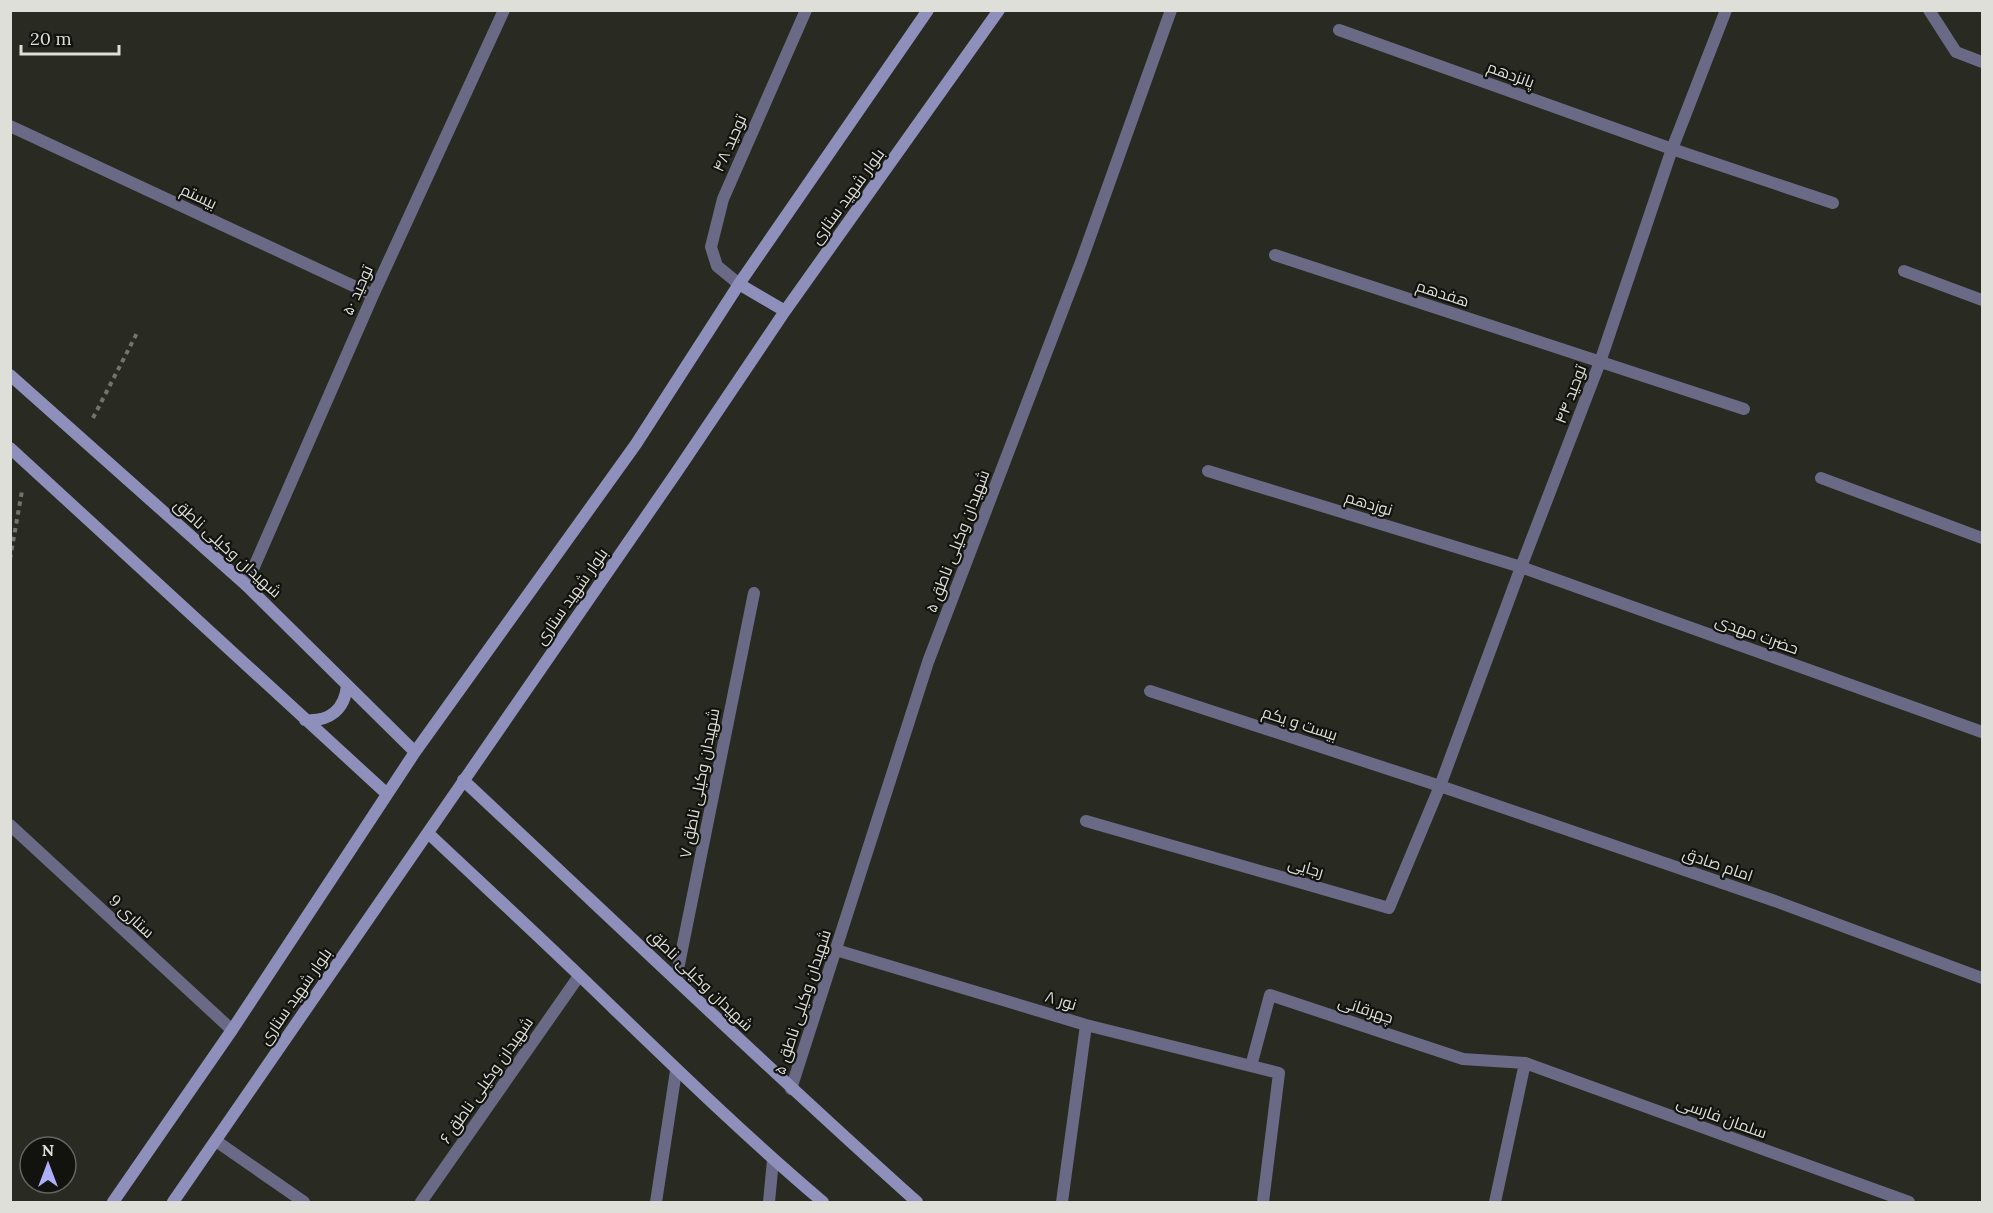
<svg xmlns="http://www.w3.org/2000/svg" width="1993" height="1213" font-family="Lora,Cairo,serif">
	<rect width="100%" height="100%" fill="#292a21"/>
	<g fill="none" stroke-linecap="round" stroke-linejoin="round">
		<path stroke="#72736c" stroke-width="4" stroke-dasharray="4.5 4.5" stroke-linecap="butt" d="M93 418 137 333
			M10 559 22 491"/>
		<path stroke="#6a6a86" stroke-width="12" d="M216 1141 304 1202"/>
		<path stroke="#6a6a86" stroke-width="12" d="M1929 10 1956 52 1982 62
			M1339 30 1672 149 1833 203
			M10 126 373 295
			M1275 255 1744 409
			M1904 271 1982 300
			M739 284 717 266 711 247 723 199 806 10
			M1208 471 1521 567 1982 732
			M1821 478 1982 538
			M246 585 373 295 504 10
			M1150 691 1440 786 1775 901 1982 978
			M1086 821 1389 908 1440 786 1521 567 1600 362 1672 149 1726 10
			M10 825 232 1030
			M836 950 1086 1025 1279 1073 1263 1202
			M676 979 754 593
			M1251 1066 1270 995 1463 1059 1525 1063 1909 1202
			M791 1089 928 662 1081 262 1171 10
			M421 1202 579 976
			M656 1202 676 1071
			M769 1202 773 1160
			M1062 1202 1086 1025
			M1495 1202 1525 1063"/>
		<path stroke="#8f8fbb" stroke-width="12" d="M739 284 785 311
			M10 375 246 585 415 752
			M10 448 387 794
			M305 720C329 722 345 710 347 685
			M463 780C614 921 763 1064 917 1202
			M428 833C479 881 530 928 580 976 660 1053 738 1130 823 1202
			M113 1202 232 1030 415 752 636 444 739 284 928 10
			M173 1202 676 473 785 311 999 10"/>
	</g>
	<g text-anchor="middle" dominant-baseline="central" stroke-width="4.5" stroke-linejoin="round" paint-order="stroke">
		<g font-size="16" fill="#dedfd9" stroke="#12120e">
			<text transform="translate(1511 74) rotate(20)">پانزدهم</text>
			<text transform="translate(729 143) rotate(-66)">توحید ۴۸</text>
			<text transform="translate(199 196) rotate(25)">بیستم</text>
			<text transform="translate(847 196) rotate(-54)">بلوار شهید ستاری</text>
			<text transform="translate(357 290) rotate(-66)">توحید ۵۰</text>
			<text transform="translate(1443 293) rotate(18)">هفدهم</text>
			<text transform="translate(1570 394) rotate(-69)">توحید ۴۴</text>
			<text transform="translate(1369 503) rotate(17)">نوزدهم</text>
			<text transform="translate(957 541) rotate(-69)">شهیدان وکیلی ناطق ۵</text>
			<text transform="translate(228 548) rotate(42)">شهیدان وکیلی ناطق</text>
			<text transform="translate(571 596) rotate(-55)">بلوار شهید ستاری</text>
			<text transform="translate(1757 634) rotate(20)">حضرت مهدی</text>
			<text transform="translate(1300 723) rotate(18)">بیست و یکم</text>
			<text transform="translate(699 783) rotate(-79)">شهیدان وکیلی ناطق ۷</text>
			<text transform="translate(1718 864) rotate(19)">امام صادق</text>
			<text transform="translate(1306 867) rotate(16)">رجایی</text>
			<text transform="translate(132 916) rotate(43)">ستاری 9</text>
			<text transform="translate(701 980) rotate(44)">شهیدان وکیلی ناطق</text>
			<text transform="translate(295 996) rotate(-55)">بلوار شهید ستاری</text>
			<text transform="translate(1061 1000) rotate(17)">نور ۸</text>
			<text transform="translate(802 1002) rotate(-72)">شهیدان وکیلی ناطق ۵</text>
			<text transform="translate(1366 1009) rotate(18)">چهرقانی</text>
			<text transform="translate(486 1080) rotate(-55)">شهیدان وکیلی ناطق ۶</text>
			<text transform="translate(1722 1117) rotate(20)">سلمان فارسی</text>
		</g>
	</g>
	<rect width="1993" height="1213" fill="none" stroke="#dedfd9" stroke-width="24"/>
	<g transform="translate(48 1165)"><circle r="28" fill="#12120e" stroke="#64645f" stroke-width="1.5"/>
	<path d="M0-4.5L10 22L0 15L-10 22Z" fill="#afaefa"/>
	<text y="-9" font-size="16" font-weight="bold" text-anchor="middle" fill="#dedfd9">N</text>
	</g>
	<path d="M21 45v9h98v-9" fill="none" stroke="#dedfd9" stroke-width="3"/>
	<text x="30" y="45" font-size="18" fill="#dedfd9" stroke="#12120e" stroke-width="4.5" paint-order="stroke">20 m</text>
</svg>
